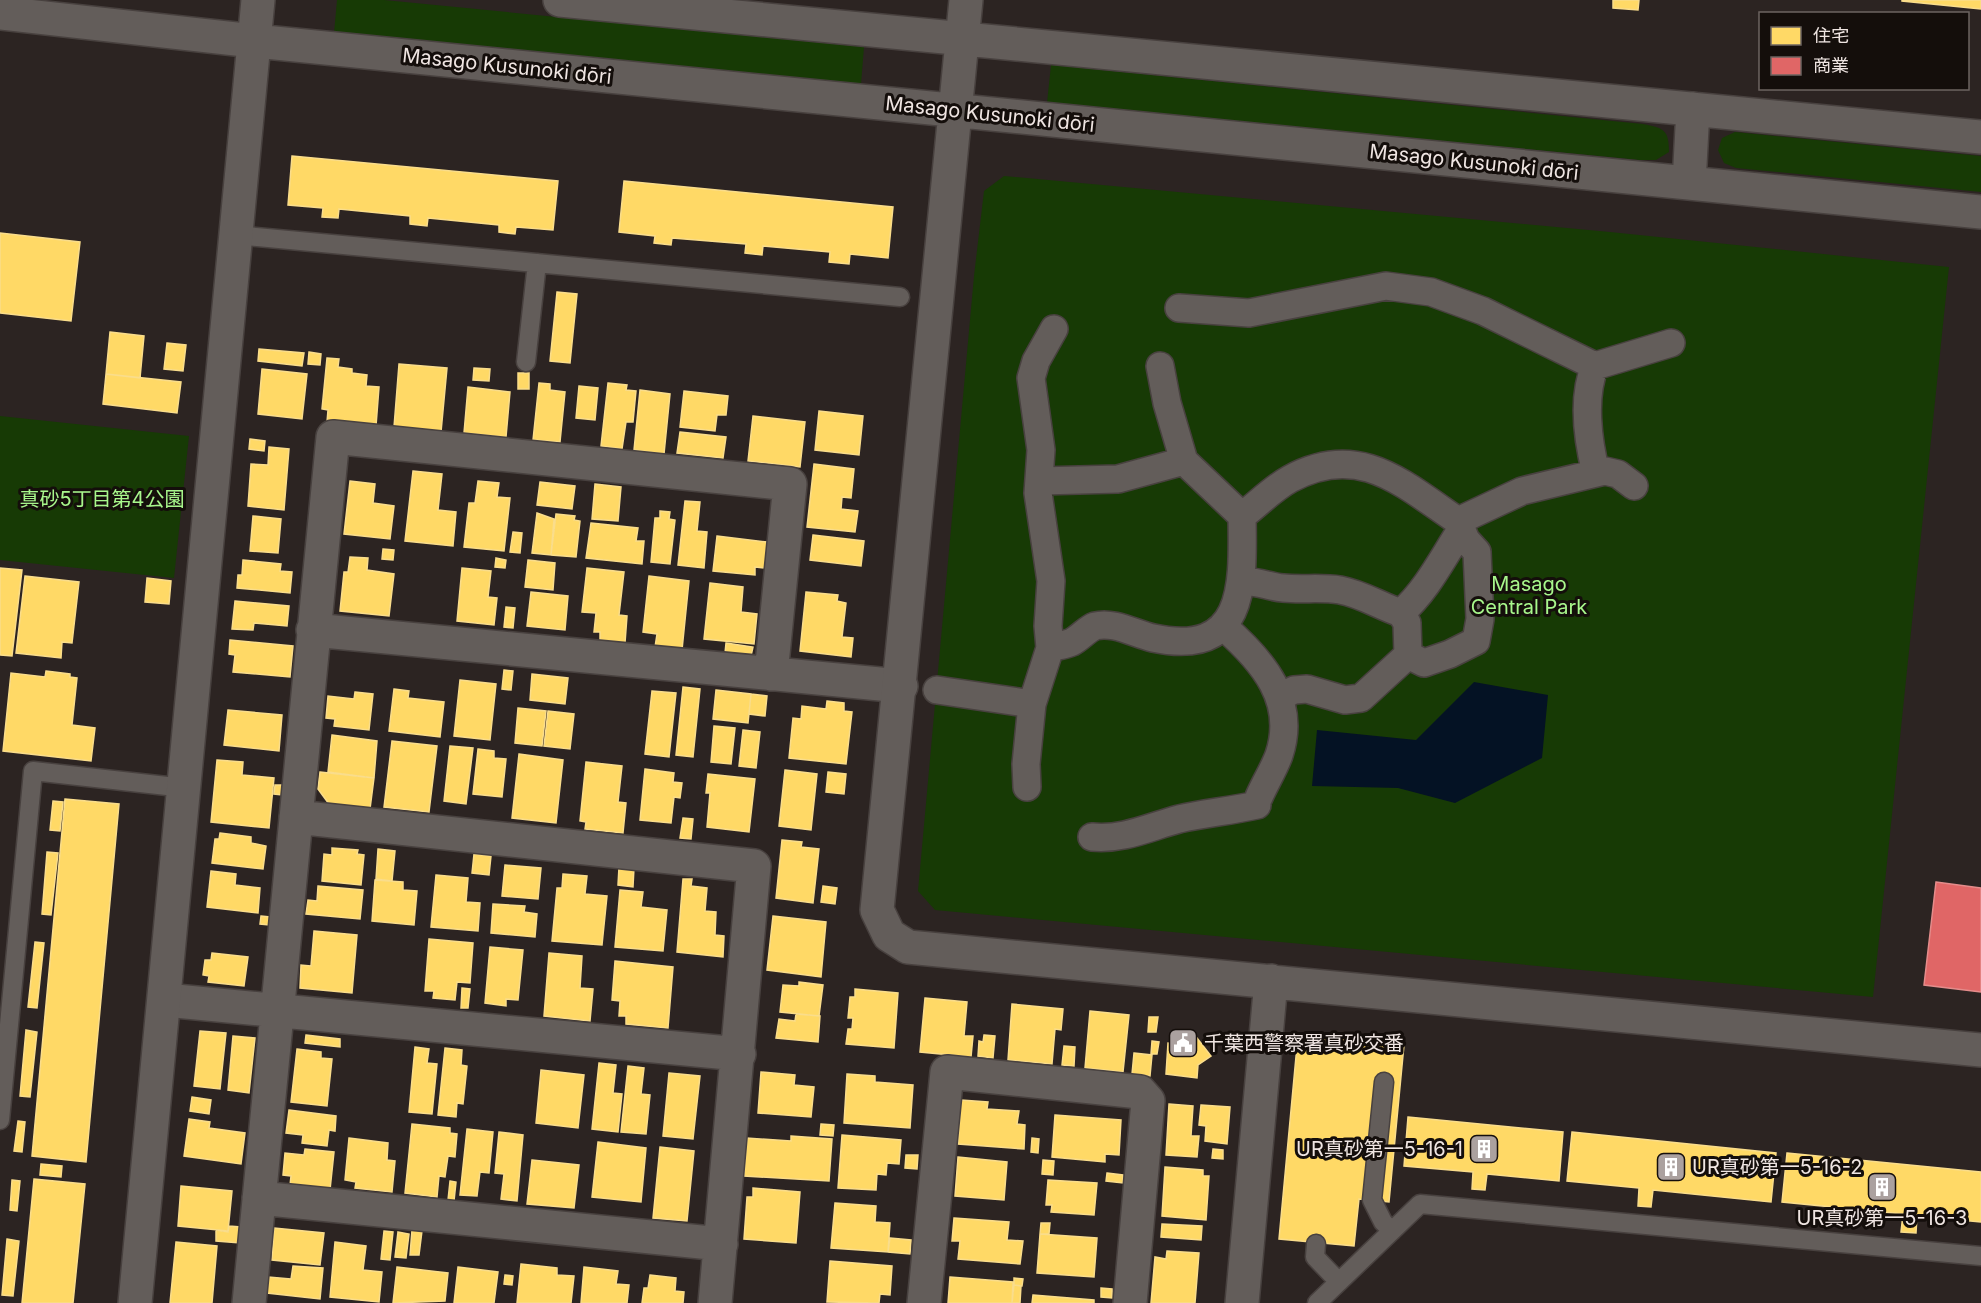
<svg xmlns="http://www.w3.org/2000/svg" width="1981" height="1303" font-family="Inter,'Noto Sans JP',sans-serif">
	<rect width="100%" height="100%" fill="#2c2422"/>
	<path fill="#173a05" d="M337 0H384L864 47 861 84 334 33Z
		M1051 65 1643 124C1664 128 1669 130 1669 152L1656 160H1640L1047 103Z
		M1735 132 1981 156V192L1736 168 1724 163 1718 150 1722 138Z
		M1004 176 1610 232 1949 267 1873 997 935 910 918 891 974 276 984 191Z
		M0 416 189 436 174 578 0 560Z"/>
	<path fill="#041224" d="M1474 682 1548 695 1542 758 1455 803 1398 788 1312 786 1317 730 1416 740Z"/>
	<path fill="#ffd966" stroke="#fadd8b" stroke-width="1.5" d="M1613 0H1639L1638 10 1613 8Z
		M1902 0H1981V9L1902 1Z
		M292 156 558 181 553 230 516 227 515 234 499 232V225L428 218 427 226 410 224V216L339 209 338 218 322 217 323 208 288 205Z
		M624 181 893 207 888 258 850 254 849 264 829 262 830 252 763 246 762 255 745 253 746 244 672 238 671 245 654 243 655 236 619 232Z
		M0 233 80 242 71 321 0 313Z
		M557 292 577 294 570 363 550 361Z
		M110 332 144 336 140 378 106 374Z
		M167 343 186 345 183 371 164 369Z
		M259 349 304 353 302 366 258 361Z
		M309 352 321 354 320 365 308 364Z
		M327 358 339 359 338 367 352 369V373L367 375 366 386 379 387 376 426 327 422 328 410 322 409Z
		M399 364 447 368 441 432 394 427Z
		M474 368 490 369 489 381 473 380Z
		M262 369 307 374 302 419 258 414Z
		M518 373H529V389H518Z
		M106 374 181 382 177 413 103 404Z
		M539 383 550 384V390L565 392 560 442 533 440Z
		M608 383 627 385 626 390 636 391 633 422H626L622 449 601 446Z
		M579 386 598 388 595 420 576 418Z
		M468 387 510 392 506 437 464 433Z
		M640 390 670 394 664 454 634 450Z
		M684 391 728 396 726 415H717L715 431 680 427Z
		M819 411 863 416 859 455 815 450Z
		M753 416 805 422 800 467 748 461Z
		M680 432 726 437 723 458 677 453Z
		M250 439 265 441 264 451 249 449Z
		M269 447 289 449 284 510 248 506 251 464 268 465Z
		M814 464 854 469 851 498 842 497 841 509 858 511 855 532 807 527Z
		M413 471 442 474 438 510 456 512 453 546 405 541Z
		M350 481 375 484 373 503 394 506 390 539 344 534Z
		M478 481 499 483 497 497 510 498 504 551 464 547 469 503H475Z
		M540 482 575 486 572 509 537 505Z
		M595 484 621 487 618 521 592 519Z
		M685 501 700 502 697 531 707 532 704 568 678 565Z
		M660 511 670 512 669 519 675 520 670 564 651 562 655 518H660Z
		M537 513 554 519 551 555 532 553Z
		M556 514 575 516 574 520 580 521 576 557 551 555Z
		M253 516 281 519 278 553 250 551Z
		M591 523 638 528 636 541H644L642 564 586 558Z
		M513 532 522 533 520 553 510 552Z
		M813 535 864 541 861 566 810 560Z
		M717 536 767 542 765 568 755 567V575L713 571Z
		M383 549 394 550 393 560 382 559Z
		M350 557 368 558 367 570 394 574 389 616 340 611 344 572H348Z
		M496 558 506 560 505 568 495 567Z
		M243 560 281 564 280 571 292 572 290 593 237 588 238 575H242Z
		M528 560 555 563 553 590 525 587Z
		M0 568 22 570 12 656 0 655Z
		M462 568 491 571 488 597 497 598 494 625 457 621Z
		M587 568 624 572 619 615 627 616 625 643 600 640V632H594L596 613 582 612Z
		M25 576 79 582 72 643 62 642 61 658 16 653Z
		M649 576 689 581 682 650 655 647 657 634 643 632Z
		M147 578 171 581 169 604 145 602Z
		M710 583 743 587 741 612 757 614 754 644 704 639Z
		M531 592 568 596 565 630 527 626Z
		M806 592 838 595 837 601 846 603 842 637 853 638 851 657 800 651Z
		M235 601 289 606 287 626 254 623 253 630 232 629Z
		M506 607 515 608 513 628 504 627Z
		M230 640 293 646 290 677 233 672 235 655 229 654Z
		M726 643 753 647 751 656 725 653Z
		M504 670 513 671 511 690 502 689Z
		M46 671 70 674V677L77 678 72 725 95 728 91 761 3 751 11 673 45 677Z
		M532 674 568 678 565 704 530 700Z
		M460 680 496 684 490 740 454 736Z
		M683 687 700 689 693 757 676 755Z
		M394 689 409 691 408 698 444 702 440 737 389 731Z
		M716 690 751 694 748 723 713 719Z
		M652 691 676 693 669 757 645 754Z
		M355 692 373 694 369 730 334 726 335 719 326 718 328 696 354 699Z
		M751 694 767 696 765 716 749 714Z
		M827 701 844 703V711L852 712 846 764 789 758 793 718 801 719 802 706 826 709Z
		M518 708 546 711 542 746 515 743Z
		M228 710 282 715 279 751 224 745Z
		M548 711 574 714 570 749 544 746Z
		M714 726 735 728 731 764 711 762Z
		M743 730 760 732 756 768 739 766Z
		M332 735 377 741 374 778 328 772Z
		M392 741 437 746 429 812 384 807Z
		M450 746 473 748 466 804 444 801Z
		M478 749 494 751V758L506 759 502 797 473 794Z
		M519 754 563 760 556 823 512 818Z
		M217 760 243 762 242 775 274 778 269 828 211 822Z
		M586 762 622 766 618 802 626 803 623 833 585 829 586 822 580 821Z
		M645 769 674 773 673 782 682 783 680 798 674 797 671 823 640 820Z
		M785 770 817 774 811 830 779 826Z
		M320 772 374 778 370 809 329 804 318 789Z
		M828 772 846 774 844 794 826 792Z
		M708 774 755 779 749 832 707 827 710 793H706Z
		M275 785H283L282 795 274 794Z
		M65 799 119 804 86 1162 32 1156Z
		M53 801 63 802 60 831 50 830Z
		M683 818 693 819 691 839 680 838Z
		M220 833 251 837V843L266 846 263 869 212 863 215 839H219Z
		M782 840 802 842 801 847 819 849 813 903 776 898Z
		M332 848 358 850 357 854 364 855 361 885 322 881 324 854 332 855Z
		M378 849 395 851 392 881 376 879Z
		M47 852 58 853 51 915 42 914Z
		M474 854 491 856 489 875 472 873Z
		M505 865 541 868 538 899 502 896Z
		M619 867 634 868 633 887 618 885Z
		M211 871 236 874 235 885 260 888 258 913 207 907Z
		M563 874 587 876 585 894 607 896 602 945 552 941 557 888H562Z
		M436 875 468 878 466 902 480 903 478 931 431 927Z
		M683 879H692L691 886 707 888 705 911 716 912 715 935 724 936 723 957 677 952Z
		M375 880 403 882V890L417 891 414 925 372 921Z
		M318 886 363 890 360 919 306 914 308 900 317 901Z
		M823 886 837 888 835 904 821 902Z
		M620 890 643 892 641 907 667 910 663 951 615 947Z
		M493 904 525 906 524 912 537 914 535 937 491 933Z
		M261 916 270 917 269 925 260 924Z
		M773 916 826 922 821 977 767 970Z
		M314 931 357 935 352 993 300 988 301 965 311 966Z
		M429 939 473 943 470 983 457 982 455 1000 433 998 434 991H425Z
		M35 942 44 943 37 1008 28 1007Z
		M490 947 523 950 518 1000 506 999V1006L485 1003Z
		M212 953 248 957 244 986 208 982 209 976 203 975 205 960H211Z
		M549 953 582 956 580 988 593 989 590 1021 544 1016Z
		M615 961 673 967 668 1028 626 1024V1016H619L620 1001 612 1000Z
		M799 982 823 985 819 1016 780 1012 783 985 799 986Z
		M462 988 470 989 468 1008H461Z
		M855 989 898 993 894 1048 846 1044 848 1029H852L853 1018H848L850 997H855Z
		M925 998 967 1002 964 1036H973L971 1057 920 1052Z
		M1012 1004 1063 1009 1061 1030 1055 1029 1052 1064 1008 1060Z
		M1090 1011 1129 1015 1123 1072 1085 1068Z
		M796 1014 820 1016 818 1042 776 1038 779 1019 795 1021Z
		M1149 1017H1158L1156 1032H1148Z
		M26 1030 37 1032 30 1097 20 1096Z
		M200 1031 226 1033 220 1089 194 1086Z
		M306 1035 340 1039V1047L305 1043Z
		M984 1035 995 1036 993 1058 978 1056 979 1041 983 1042Z
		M1298 1035 1404 1045 1389 1202 1359 1199 1354 1246 1279 1239Z
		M233 1036 255 1038 249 1093 228 1090Z
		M1197 1038 1211 1056 1198 1065 1197 1078 1166 1074 1168 1043 1188 1045Z
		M1152 1041 1159 1042 1157 1054H1151Z
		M1064 1046 1075 1047 1074 1066 1062 1065Z
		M415 1047 429 1049 427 1063 437 1064 432 1114 409 1112Z
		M445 1048 462 1050 461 1065 467 1066 463 1104 457 1103 456 1117 438 1115Z
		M297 1049 321 1052V1058L332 1059 327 1106 291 1102Z
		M1134 1053 1152 1055 1150 1076 1132 1074Z
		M599 1063 616 1065 613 1093 622 1094 618 1132 592 1129Z
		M628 1066 644 1068 641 1094 650 1095 646 1134 621 1132Z
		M541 1070 584 1075 578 1128 536 1123Z
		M761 1072 795 1075 794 1085 814 1087 811 1117 758 1113Z
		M669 1073 700 1076 693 1139 663 1136Z
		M847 1074 875 1076V1082L913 1085 910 1128 844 1123Z
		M192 1097 211 1100 209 1114 190 1111Z
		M961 1100 988 1102 987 1109 1019 1111 1017 1124 1025 1125 1024 1149 958 1144Z
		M1169 1104 1193 1106 1191 1136H1199L1197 1157 1166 1155Z
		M1201 1105 1230 1107 1227 1144 1205 1141 1206 1126 1199 1125Z
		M289 1110 336 1116 335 1131 329 1130 327 1146 302 1143 303 1135 286 1133Z
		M1055 1115 1121 1120 1119 1155 1105 1154V1162L1052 1157Z
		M1408 1117 1563 1132 1559 1181 1487 1174 1485 1190 1472 1189 1473 1172 1404 1166Z
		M189 1119 210 1122 209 1128 245 1133 241 1164 184 1156Z
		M18 1121 25 1122 22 1152 14 1151Z
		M412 1124 450 1128V1133L457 1134 455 1157 448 1156 445 1177 439 1176 437 1197 405 1193Z
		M821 1124 834 1125 833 1136 820 1135Z
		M467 1129 493 1132 489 1173 480 1172 477 1196 460 1195Z
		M499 1132 523 1135 517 1201 501 1199 504 1174 495 1173Z
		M1572 1132 1776 1153 1771 1202 1653 1190 1651 1207 1638 1206 1639 1188 1567 1181Z
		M842 1135 901 1140 899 1164 887 1163 886 1175 877 1174 876 1190 838 1188Z
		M791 1136 832 1139 829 1181 744 1176 747 1138 791 1141Z
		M349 1138 388 1143 387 1160 395 1161 392 1192 355 1188 356 1182 345 1180Z
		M1032 1138 1039 1139 1038 1153 1031 1152Z
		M598 1142 646 1148 641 1202 592 1197Z
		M660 1147 694 1151 687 1221 653 1218Z
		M305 1149 334 1152 330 1190 290 1185 291 1176 283 1175 285 1153 304 1155Z
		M1213 1149 1223 1150V1159L1212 1158Z
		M1787 1153 1981 1172V1222L1917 1216 1916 1233 1901 1232 1903 1214 1782 1202Z
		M906 1155H918L917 1169 905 1168Z
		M958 1157 1007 1162 1004 1200 955 1196Z
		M532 1160 579 1165 574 1208 527 1204Z
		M1043 1160 1054 1161 1053 1175 1042 1174Z
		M41 1164 62 1166 61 1177 40 1175Z
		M1165 1167 1203 1170V1176H1209L1206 1220 1162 1216Z
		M1107 1173 1123 1175V1183L1106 1181Z
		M34 1179 85 1184 73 1303H22Z
		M12 1180 20 1181 17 1211 10 1210Z
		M1048 1180 1097 1183 1094 1215 1051 1212 1052 1205H1046Z
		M450 1181 456 1182 454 1201 448 1200Z
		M181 1186 232 1191 228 1231 178 1226Z
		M753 1188 800 1192 796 1243 744 1239 747 1197H753Z
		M835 1203 876 1206 875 1222 890 1223 888 1252 831 1248Z
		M954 1218 1009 1222 1007 1240 1023 1241 1020 1264 958 1259 960 1241H952Z
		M1041 1223H1050L1049 1234H1040Z
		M1162 1224 1202 1226 1201 1240 1161 1237Z
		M229 1226 241 1227 240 1243 216 1241V1230L228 1232Z
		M274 1228 324 1233 320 1265 272 1260Z
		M412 1230 422 1231 419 1255H410Z
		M384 1231 393 1232 390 1260 381 1259Z
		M398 1232 409 1234 406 1258 395 1257Z
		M1040 1234 1097 1238 1094 1277 1037 1273Z
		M890 1238 911 1240 910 1254 888 1252Z
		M7 1239 19 1241 13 1296 2 1295Z
		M176 1242 217 1246 212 1303H170Z
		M335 1242 366 1246 363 1270 382 1272 379 1302 330 1297Z
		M1167 1251 1199 1253 1195 1303H1151L1155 1257 1166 1259Z
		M830 1261 892 1266 890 1295 880 1294 879 1303 827 1302Z
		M521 1264 557 1268V1275L574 1276 571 1303H517Z
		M293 1266 323 1268 320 1299 267 1293 269 1277 291 1279Z
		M397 1267 448 1273 445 1301 393 1303Z
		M458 1267 498 1272 494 1303H454Z
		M584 1267 618 1271 616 1284 629 1285 627 1303H581Z
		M505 1275 513 1276 512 1285 504 1284Z
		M650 1275 676 1278 675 1291 684 1292 683 1303H642L644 1288H648Z
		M950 1277 1013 1282 1012 1303H948Z
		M1014 1278 1023 1279 1022 1286 1014 1285Z
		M1014 1285 1021 1286 1020 1303H1012Z
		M1101 1288 1112 1289V1298L1101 1297Z
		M1033 1295 1094 1300V1303H1032Z"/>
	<path fill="#e06666" stroke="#e48c8b" stroke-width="1.5" d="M1936 882 1981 888V992L1924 985Z"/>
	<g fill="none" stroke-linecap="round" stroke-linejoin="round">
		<g stroke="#48413f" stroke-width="21">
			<path id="service" d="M236 235 900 297
				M526 362 537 263
				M1384 1082 1372 1200 1383 1222 1392 1231
				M0 1120 33 771 185 788
				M1316 1244 1315 1257 1339 1282
				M1317 1303 1420 1204 1981 1256"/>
		</g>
		<g stroke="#48413f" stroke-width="30">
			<path id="pedestrian" d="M1179 308 1249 313 1386 286 1431 292 1483 311 1595 366 1671 343
				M1595 366C1582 397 1588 441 1596 473
				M1040 481 1118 479 1184 461
				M1242 516C1258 504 1272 489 1290 479 1359 441 1403 484 1458 521L1522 491 1605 471 1618 474 1634 486
				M1242 582C1257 580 1268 587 1283 588 1302 590 1321 587 1340 590 1362 594 1380 606 1401 613L1407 623 1408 655
				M1401 613C1427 590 1442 559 1461 530
				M1224 627C1263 661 1297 701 1279 755 1274 769 1265 783 1259 797
				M1050 648C1057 646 1065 645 1072 642 1080 638 1087 629 1095 626 1114 621 1135 634 1153 638 1247 658 1243 583 1242 516L1184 461 1167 403 1160 366
				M937 690 1032 704
				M1280 697 1294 690 1307 689 1345 700 1361 698 1408 655 1424 663 1450 654 1476 641 1480 619 1477 552 1466 540 1458 521
				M1027 787 1026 764 1032 704 1050 648 1048 626 1051 581 1038 493 1041 450 1031 378 1036 361 1054 329
				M1092 837C1124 840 1149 827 1179 819 1204 813 1231 811 1257 805"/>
		</g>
		<g stroke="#48413f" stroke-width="36">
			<path id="minor" d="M313 630 901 686
				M296 817 754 866 715 1303
				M165 1000 739 1054
				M259 1198 721 1244
				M249 1303 333 437 790 484 771 674
				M924 1303 947 1072 1140 1092 1148 1101 1130 1303"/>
		</g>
		<g stroke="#48413f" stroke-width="36">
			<path id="tertiary" d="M560 0 1981 137
				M966 0 877 910 889 935 908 947 1981 1050
				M0 13 254 41 1981 212
				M1689 183 1693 109
				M135 1303 258 0
				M1242 1303 1271 981"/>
		</g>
		<use href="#service" stroke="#635d5a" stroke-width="18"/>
		<use href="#pedestrian" stroke="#635d5a" stroke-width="27"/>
		<use href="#minor" stroke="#635d5a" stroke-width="33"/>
		<use href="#tertiary" stroke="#635d5a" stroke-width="33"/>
	</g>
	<defs>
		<g id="civic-square" transform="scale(1.5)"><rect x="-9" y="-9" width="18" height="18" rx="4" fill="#aba19f" stroke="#140e0b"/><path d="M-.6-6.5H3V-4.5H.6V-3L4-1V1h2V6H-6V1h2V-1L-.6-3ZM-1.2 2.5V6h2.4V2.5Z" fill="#fff"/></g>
		<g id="building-square" transform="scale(1.5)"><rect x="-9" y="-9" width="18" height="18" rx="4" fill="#aba19f" stroke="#140e0b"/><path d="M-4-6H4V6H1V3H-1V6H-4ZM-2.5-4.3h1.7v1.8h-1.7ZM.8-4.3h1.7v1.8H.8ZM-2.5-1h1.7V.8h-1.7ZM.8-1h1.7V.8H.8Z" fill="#fff"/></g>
	</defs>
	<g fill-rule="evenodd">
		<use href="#civic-square" x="1183" y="1043"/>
		<use href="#building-square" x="1484" y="1149"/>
		<use href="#building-square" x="1671" y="1167"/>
		<use href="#building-square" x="1882" y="1187"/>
	</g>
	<g text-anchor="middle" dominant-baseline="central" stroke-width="6" stroke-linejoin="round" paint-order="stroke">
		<g font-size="20" fill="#efe5e2" stroke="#140e0b">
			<text transform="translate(507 66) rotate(6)">Masago Kusunoki dōri</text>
			<text transform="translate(990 114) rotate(6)">Masago Kusunoki dōri</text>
			<text transform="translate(1474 162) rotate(6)">Masago Kusunoki dōri</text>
		</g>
		<g font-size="20" fill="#a8f78c" stroke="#140e0b">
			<text x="102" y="499">真砂5丁目第4公園</text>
			<text x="1529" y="584">Masago<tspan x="1529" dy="23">Central Park</tspan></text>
		</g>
		<g font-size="20" fill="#efe5e2" stroke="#140e0b" text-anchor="start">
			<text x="1204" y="1043">千葉西警察署真砂交番</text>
			<text x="1463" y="1149" text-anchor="end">UR真砂第一5-16-1</text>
			<text x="1692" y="1167">UR真砂第一5-16-2</text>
			<text x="1882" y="1218" text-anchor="middle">UR真砂第一5-16-3</text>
		</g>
	</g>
	<rect x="1759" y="12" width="210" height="78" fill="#140e0b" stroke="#6c6461" stroke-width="1.5"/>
	<rect x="1771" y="27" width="30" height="18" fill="#ffd966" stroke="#6c6461" stroke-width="1.5"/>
	<text x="1813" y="42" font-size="18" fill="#efe5e2">住宅</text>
	<rect x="1771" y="57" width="30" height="18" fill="#e06666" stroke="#6c6461" stroke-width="1.5"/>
	<text x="1813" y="72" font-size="18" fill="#efe5e2">商業</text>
</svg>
